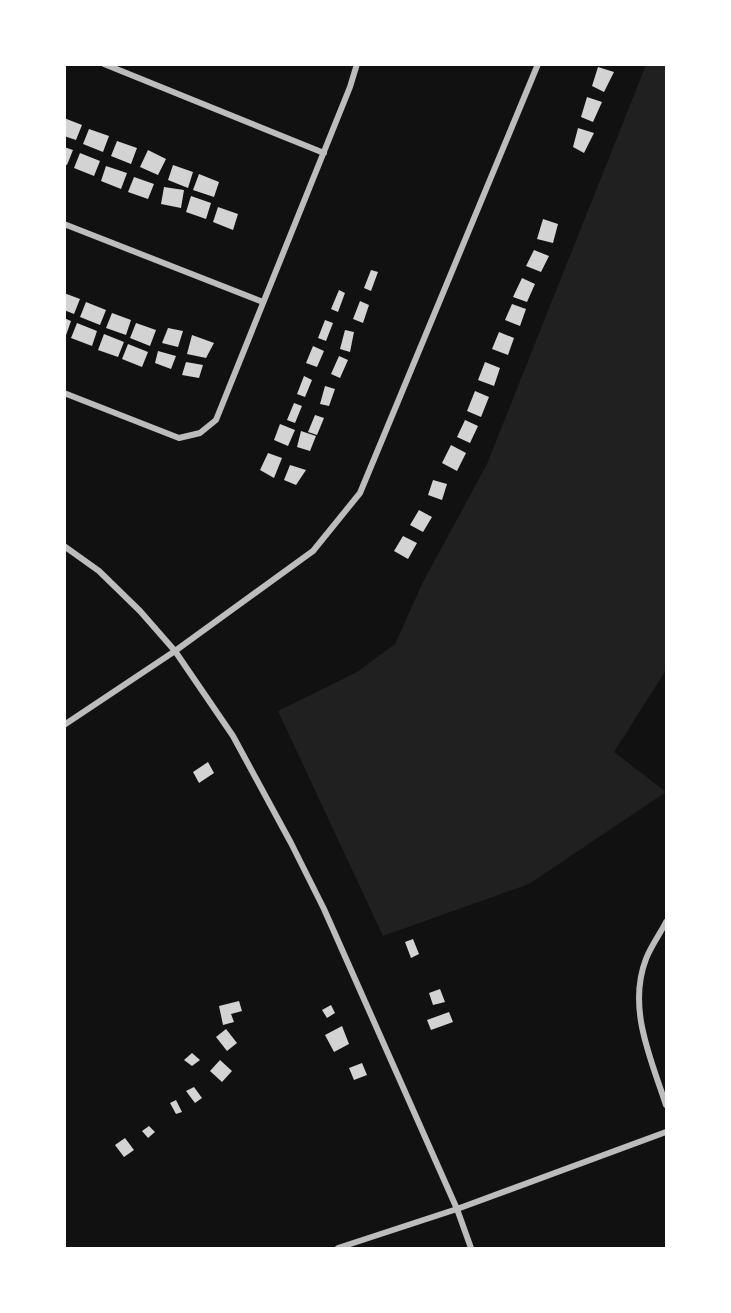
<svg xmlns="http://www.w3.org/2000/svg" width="731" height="1313" font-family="Poppins,sans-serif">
	<rect width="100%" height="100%" fill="#111"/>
	<path fill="#202020" d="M646 65H666V670L614 752 666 792 529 884 383 936 278 711 357 672 395 644 423 582 487 464Z"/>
	<path fill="#d3d3d3" d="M598 67 614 72 604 92 592 86Z
		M587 97 602 102 593 122 581 117Z
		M64 118 82 125 76 140 64 136Z
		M578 128 594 133 584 153 573 147Z
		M89 129 109 136 103 152 83 144Z
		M117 141 137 148 131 164 111 156Z
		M64 147 73 150 67 165 64 164Z
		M148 150 166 159 158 175 140 167Z
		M80 153 100 161 94 176 74 168Z
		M173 165 193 172 188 188 168 180Z
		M106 166 127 173 121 189 101 181Z
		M199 174 219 182 214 197 193 190Z
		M134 177 154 184 148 199 128 192Z
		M164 187 184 190 181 208 161 204Z
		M191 196 211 203 206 219 186 212Z
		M218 207 238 214 233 230 213 222Z
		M543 219 558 224 553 243 537 239Z
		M534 250 549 256 541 272 526 266Z
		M371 270 378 272 371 291 364 288Z
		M522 278 535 284 527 302 513 297Z
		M339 290 345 293 338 312 331 309Z
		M64 293 80 299 74 314 64 310Z
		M360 301 369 305 363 323 353 319Z
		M86 302 106 310 100 325 80 317Z
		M512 304 526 309 520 326 505 320Z
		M112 313 131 320 126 335 106 328Z
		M64 318 71 321 65 338H64Z
		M325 320 333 323 326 341 318 338Z
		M77 323 97 331 92 346 71 338Z
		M136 323 156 330 150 346 130 338Z
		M168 328 183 331 178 347 162 343Z
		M345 330 354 332 350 352 340 349Z
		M499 332 514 338 508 355 492 349Z
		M104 334 124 342 118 357 98 350Z
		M192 335 214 343 206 358 187 354Z
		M128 344 148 352 142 367 122 359Z
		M313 346 324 351 317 367 306 363Z
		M158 351 176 356 171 369 155 363Z
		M339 356 348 360 340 378 331 374Z
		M186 362 203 365 199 378 182 375Z
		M485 362 500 368 494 386 478 380Z
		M304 376 312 380 305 397 297 394Z
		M325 386 335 389 329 406 320 404Z
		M475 391 489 397 481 417 467 411Z
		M294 403 302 406 295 423 287 420Z
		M315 415 324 418 317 435 308 432Z
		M465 420 478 426 470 443 457 437Z
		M280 424 295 430 288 446 274 440Z
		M301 431 316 436 310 451 297 447Z
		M451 445 466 453 457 471 442 463Z
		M268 453 282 458 274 478 260 470Z
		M290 465 306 470 296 485 284 480Z
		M433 480 447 484 442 500 428 495Z
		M419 510 432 517 423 532 410 525Z
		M403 536 417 543 408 559 394 551Z
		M208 762 214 773 199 783 193 772Z
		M413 939 419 954 411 958 405 942Z
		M440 989 445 1002 433 1005 429 993Z
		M239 1001 242 1011 231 1014 234 1022 223 1025 219 1006Z
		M331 1005 335 1013 327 1018 322 1010Z
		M449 1012 453 1022 431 1030 427 1020Z
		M342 1026 349 1044 334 1052 325 1035Z
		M226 1029 237 1043 227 1051 216 1037Z
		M192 1053 200 1060 192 1066 184 1060Z
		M220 1060 232 1071 222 1082 210 1071Z
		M362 1063 367 1075 354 1080 349 1068Z
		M194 1087 202 1098 195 1103 186 1091Z
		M176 1100 182 1112 176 1114 170 1103Z
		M149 1126 155 1132 148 1138 142 1131Z
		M125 1138 134 1150 124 1157 115 1145Z"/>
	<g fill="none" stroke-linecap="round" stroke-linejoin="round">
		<path stroke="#bcbcbc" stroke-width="6" d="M104 64 324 153
			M64 224 263 302
			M64 393 179 438 200 433 216 420 350 87 357 64
			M64 546 99 571 140 611 175 651 233 736 291 843 324 909 457 1209 471 1248
			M64 725 175 651 313 551 360 493 538 64
			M666 922C660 934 651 946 646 959 627 1008 651 1059 666 1105
			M338 1248 457 1209 666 1132"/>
	</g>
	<rect width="731" height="1313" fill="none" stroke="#ffffff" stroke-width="132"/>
</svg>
